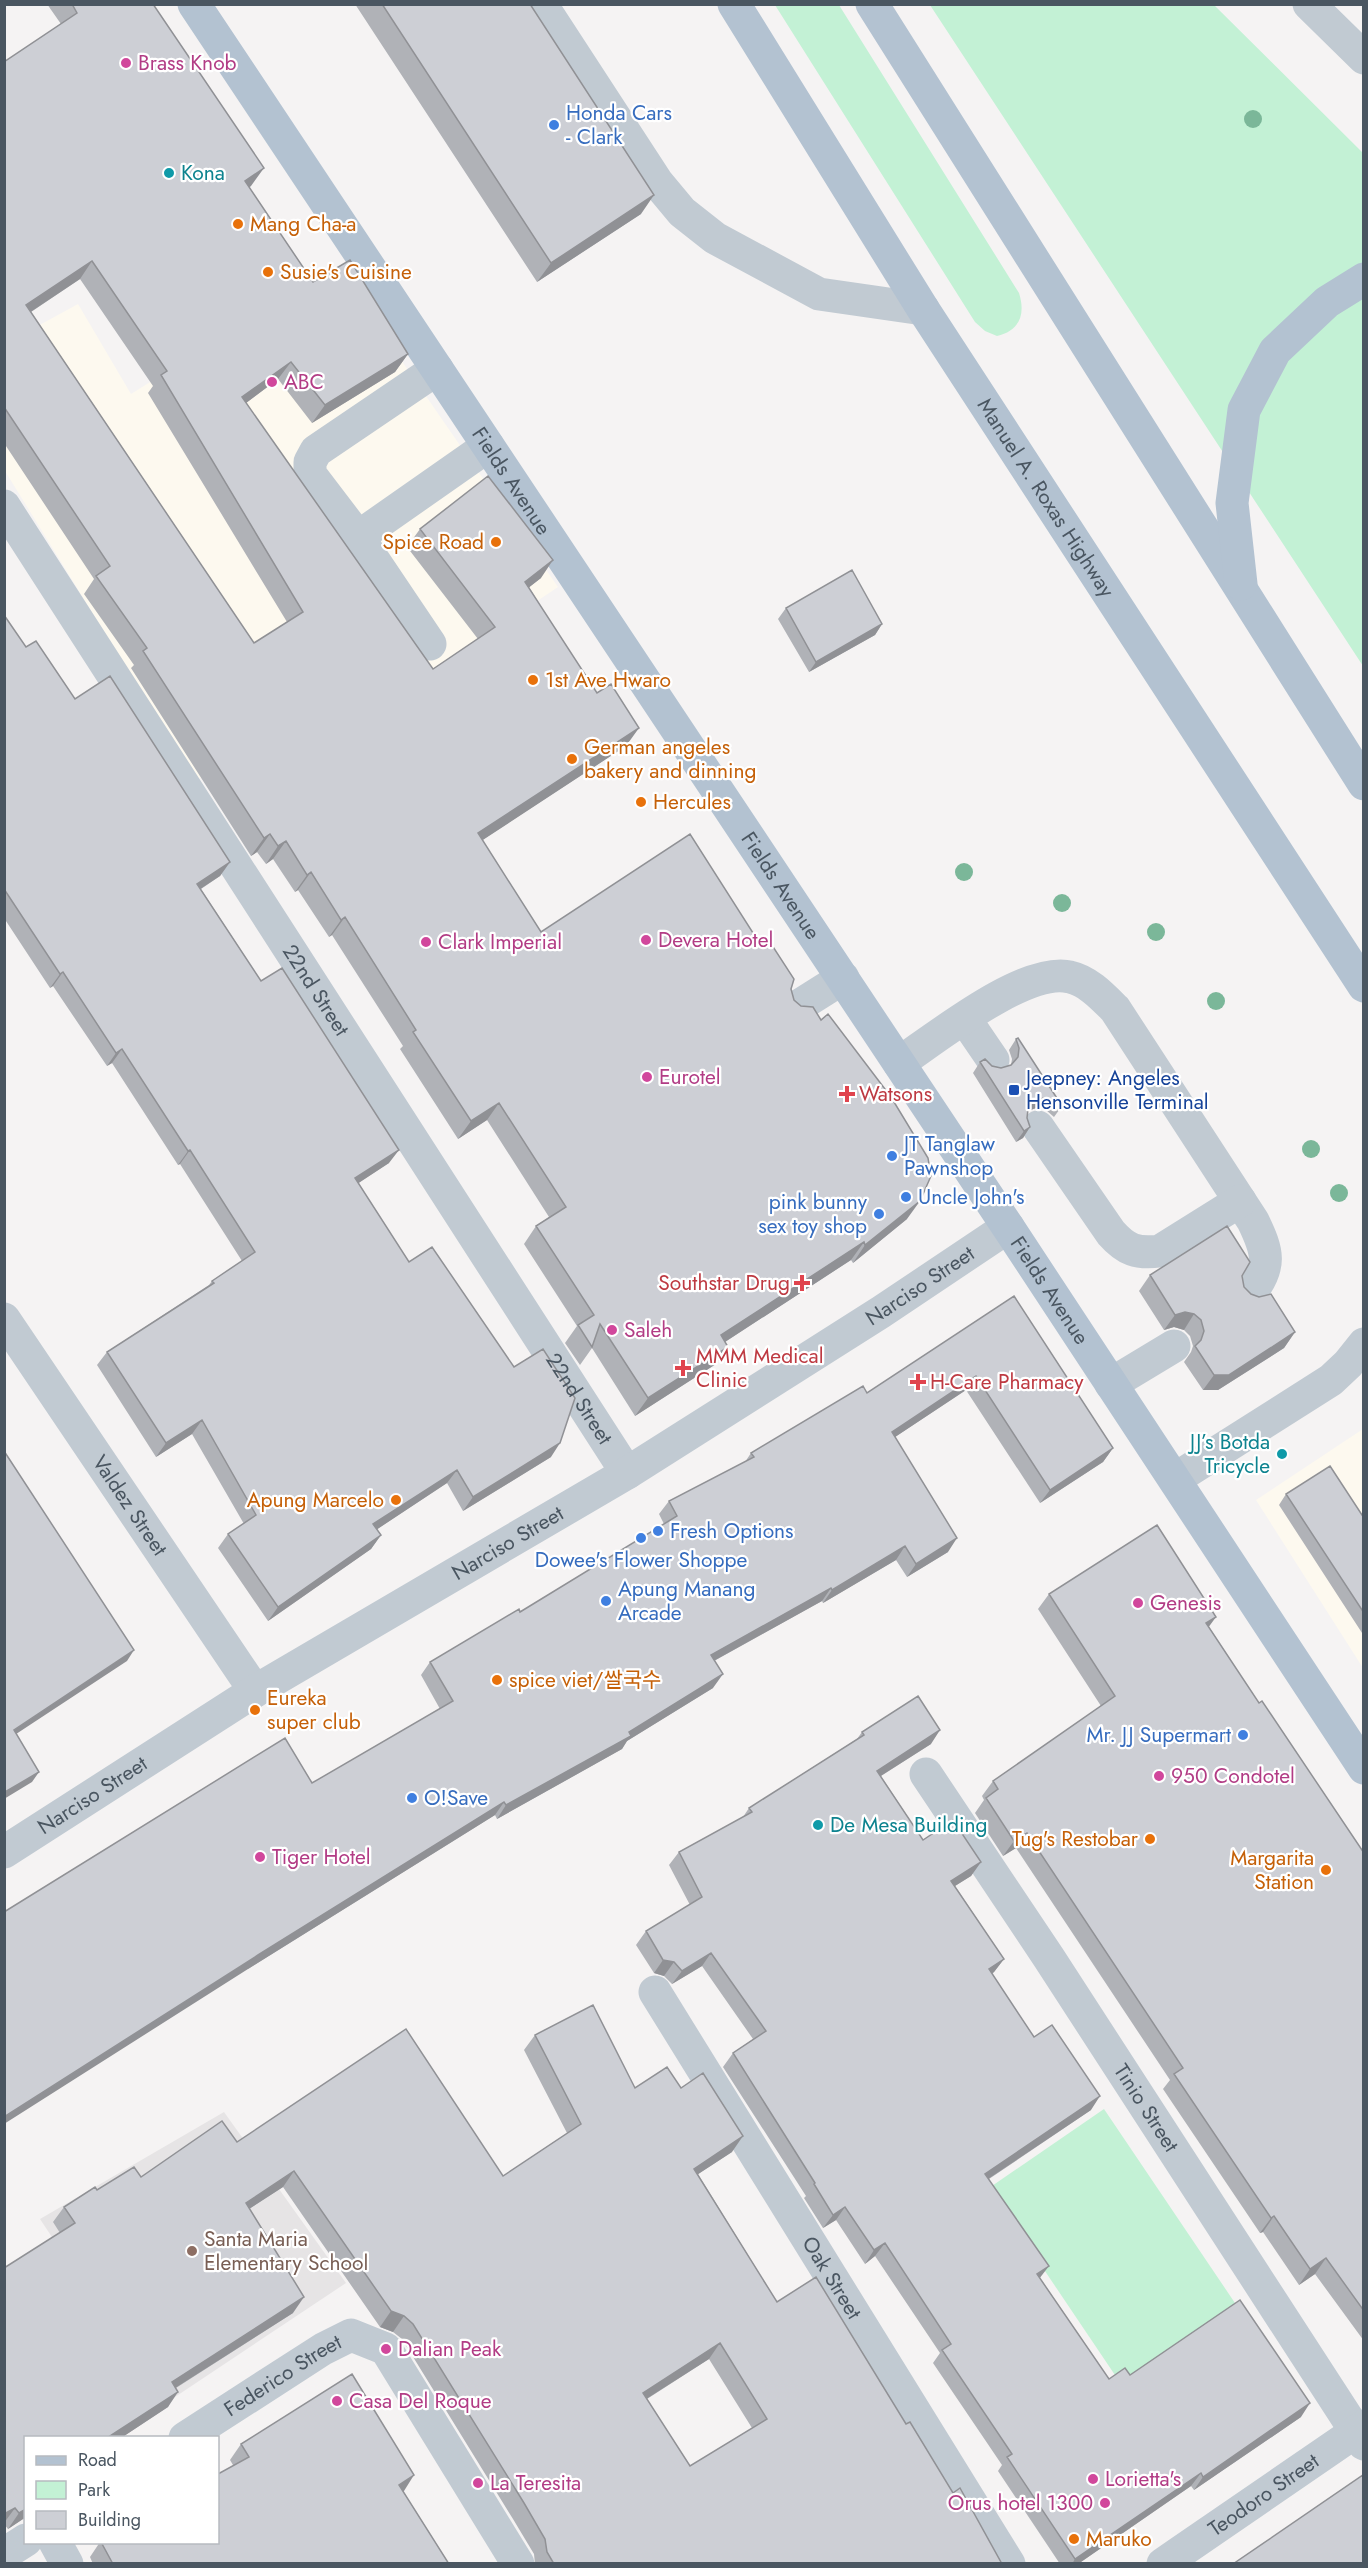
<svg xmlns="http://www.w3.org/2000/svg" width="1368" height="2568" font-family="Jost,'Noto Sans KR',sans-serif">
	<rect width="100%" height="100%" fill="#f5f3f3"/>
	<path fill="#fdf9ef" d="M336 266 558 587 417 682 390 644 196 781 5 471V344L78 304 131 394Z
		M1363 1429V1668L1256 1500Z"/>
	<path fill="#e6e4e5" d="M224 2112 346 2283 163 2405 40 2219Z"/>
	<path fill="#c3f1d5" d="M775 5H839L1019 293C1026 315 1019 331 997 336L985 331 975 322Z
		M930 5H1214L1363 153V666Z
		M1104 2109 1237 2306 1121 2384 989 2188Z"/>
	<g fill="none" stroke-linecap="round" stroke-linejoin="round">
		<g stroke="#c1cad2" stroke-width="33">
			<path d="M541 4 657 182 682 212 715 238 819 294 923 309"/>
			<path d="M1309 4 1364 58"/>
			<path id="s1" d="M4 506 627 1473"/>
			<path d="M358 537 488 446"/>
			<path d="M430 644 358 537 310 474V462L316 451 437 369"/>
			<path d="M797 1007 843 978"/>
			<path d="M965 1019 993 1060"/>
			<path d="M899 1063C936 1038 1026 966 1070 977 1088 981 1102 996 1115 1009L1253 1221C1268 1252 1272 1266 1250 1294"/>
			<path d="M1038 1127 1111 1233C1126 1250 1137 1254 1160 1251L1240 1201"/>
			<path id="s2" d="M4 1319 255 1691"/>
			<path d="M1111 1384 1174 1346"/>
			<path d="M1175 1479 1331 1380 1348 1364 1364 1344"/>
			<path id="s3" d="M926 1774 1049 1958 1364 2444"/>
			<path id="s4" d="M4 1852 255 1691 627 1473 881 1312 1008 1227"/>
			<path id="s5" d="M655 1992 1009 2564"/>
			<path id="s6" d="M185 2438 323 2349 351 2335 386 2349 518 2564"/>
			<path d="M55 2542 67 2564"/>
			<path d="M4 2554 26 2540"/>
			<path id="s7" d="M1163 2564 1364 2426"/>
		</g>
		<g stroke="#b3c2d1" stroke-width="33">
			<path id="s8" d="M194 4 1008 1227 1364 1768"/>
			<path id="s9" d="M734 4 923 309 1364 986"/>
			<path d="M872 4 1364 784"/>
			<path d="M1241 584 1232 503 1244 410 1275 351 1327 302 1364 279"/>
		</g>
	</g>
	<g fill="#7bb799">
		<circle cx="1253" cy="119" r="9"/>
		<circle cx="964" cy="872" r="9"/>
		<circle cx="1062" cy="903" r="9"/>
		<circle cx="1156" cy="932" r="9"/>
		<circle cx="1216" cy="1001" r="9"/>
		<circle cx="1311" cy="1149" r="9"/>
		<circle cx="1339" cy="1193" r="9"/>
	</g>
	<path fill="#b0b2b7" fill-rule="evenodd" d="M47 4H153L251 186 249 187 313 282 408 354 395 372 312 423 278 379 246 403 433 669 478 639 407 547 420 529 541 578 529 587 626 746 482 840 541 932 760 944 791 989 794 1000 907 1219 853 1263 851 1260 725 1342 728 1347 716 1364 635 1416 592 1348 580 1365 565 1343 577 1326 524 1244 536 1226 549 1217 487 1120 458 1139 400 1049 403 1046 332 935 329 937 298 890 295 892 273 859 266 864 257 852 251 856 131 668 134 665 84 594 94 579 4 443V62L61 24ZM80 279 153 386 148 393 287 622 254 643 31 312Z
		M355 4H530L641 214 537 282Z
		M786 608 882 624 875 635 809 672 778 619Z
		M4 615 26 647 230 862 220 876 201 889 261 981 389 1163 358 1183 409 1262 551 1457 463 1511 447 1483 377 1529 381 1535 371 1549 268 1621 218 1548 228 1534 244 1524 192 1434 156 1457 97 1365 107 1352 209 1285 212 1281 242 1261 180 1164 178 1165 112 1063 107 1066 53 986 50 988 4 918Z
		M1016 1039 1062 1106 1054 1117 1046 1110 1036 1108 1028 1111 1027 1118 1030 1127 1023 1138 1016 1142 973 1073 980 1062 1001 1068 1011 1065 1012 1059 1009 1050Z
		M1150 1275 1242 1276 1244 1287 1251 1294 1295 1332 1284 1348 1218 1390H1203L1184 1362 1191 1352 1193 1346 1190 1336 1184 1330 1174 1327 1164 1330 1139 1291Z
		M1014 1296 1113 1448 1103 1462 1040 1503 966 1390 895 1437 948 1552 907 1577 896 1560 823 1603 822 1601 714 1661 713 1688 627 1741 622 1749 497 1819 495 1815 248 1969 312 1783 440 1709 421 1675 430 1662 520 1612 664 1524 659 1514 669 1501 745 1462 751 1453 867 1393Z
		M1286 1494 1364 1518V1636L1279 1505Z
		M1049 1594 1209 1627 1259 1703 1364 1853V2341L1315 2274 1299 2285 1263 2232 1260 2233 1163 2089 1170 2080 1016 1848 1003 1856 975 1813 984 1800 982 1796 993 1781 1101 1706 1038 1609Z
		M862 1732 931 1744 881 1776 923 1840 981 1862 971 1876 955 1886 1004 1959 994 1972 992 1974 1034 2037 1091 2110 989 2179 1040 2278 1109 2379 1130 2375 1301 2417 1194 2490 1191 2486 1078 2564H1060L998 2471 1002 2465 933 2363 940 2353 875 2256 865 2264 836 2220 823 2228 804 2198 806 2196 723 2067 733 2053 753 2039 702 1966 672 1984 664 1976 654 1973 636 1945 646 1931 690 1905 669 1865 679 1852 743 1817 749 1808 857 1739Z
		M535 2035 635 2088H681L732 2152 698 2174 777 2302 906 2424 1002 2564H535L534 2554 513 2519 402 2339 393 2332 380 2327 283 2187 249 2209 293 2313 176 2388 168 2407 121 2438H26V2517L8 2529 4 2524V2268L60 2233 53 2222 64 2207 97 2190 141 2177 237 2142 503 2176 567 2133 524 2050ZM709 2359 752 2428 690 2466 647 2399Z
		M241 2444 403 2491 449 2564H93L90 2557 100 2542H218L233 2465 230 2460Z"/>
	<path fill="#909195" d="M264 168 251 186 232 198 245 181Z
		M654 195 641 214 537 282 551 263Z
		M92 261 80 279 14 323 26 305Z
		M408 354 395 372 312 423 325 405Z
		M291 362 278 379 230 415 242 397Z
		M553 560 541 578 513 600 525 582Z
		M882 624 875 635 809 672 816 662Z
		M639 728 626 746 466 851 478 833Z
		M270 834 257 852 251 856 264 838Z
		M286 841 273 859 266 864 278 846Z
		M230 862 220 876 188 897 197 884Z
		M311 872 298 890 295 892 307 875Z
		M345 917 332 935 329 937 341 920Z
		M63 972 53 986 50 988 60 974Z
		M122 1049 112 1063 107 1066 116 1053Z
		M1044 1098 1053 1099 1046 1110 1036 1108 1028 1111V1109L1035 1100Z
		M499 1103 487 1120 458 1139 471 1121Z
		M1030 1127 1023 1138 1016 1142 1024 1131Z
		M190 1150 180 1164 178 1165 188 1151Z
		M399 1150 389 1163 345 1192 355 1178Z
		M920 1201 907 1219 853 1263 865 1245Z
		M864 1242 851 1260 708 1353 721 1335Z
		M1185 1312 1194 1314 1184 1330 1174 1327 1164 1330 1175 1315Z
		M1295 1332 1284 1348 1218 1390H1203L1214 1375Z
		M728 1347 716 1364 635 1416 648 1398Z
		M976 1376 966 1390 883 1445 892 1432Z
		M202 1420 192 1434 156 1457 166 1443Z
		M560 1443 551 1457 463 1511 473 1497Z
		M1113 1448 1103 1462 1040 1503 1050 1490Z
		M457 1470 447 1483 364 1538 373 1524Z
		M381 1535 371 1549 268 1621 278 1607Z
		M957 1538 948 1552 907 1577 916 1564Z
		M905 1546 896 1560 823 1603 832 1590Z
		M831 1588 822 1601 701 1668 711 1655Z
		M1216 1617 1205 1632 1206 1623Z
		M134 1650 127 1661 7 1740 14 1730Z
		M723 1674 713 1688 627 1741 622 1749 497 1819 506 1805 629 1732Z
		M940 1730 931 1744 868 1784 877 1771Z
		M39 1772 32 1782 4 1799 5 1792Z
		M504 1802 495 1815 248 1969 4 2124V2117L258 1955Z
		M1027 1833 1016 1848 1003 1856 1014 1841Z
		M981 1862 971 1876 942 1894 951 1881Z
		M711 1953 702 1966 672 1984 682 1971Z
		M1004 1959 994 1972 979 1982 989 1969Z
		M663 1960 674 1962 664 1976 654 1973Z
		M1100 2096 1091 2110 976 2187 985 2174Z
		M743 2136 732 2152 683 2184 694 2169Z
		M294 2171 283 2187 235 2218 246 2203Z
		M845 2207 836 2220 823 2228 833 2215Z
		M1274 2216 1263 2232 1260 2233 1271 2218Z
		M885 2243 875 2256 865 2264 874 2250Z
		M1326 2258 1315 2274 1299 2285 1310 2269Z
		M1049 2266 1039 2279 1037 2274Z
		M304 2297 293 2313 161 2397 172 2382Z
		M391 2311 404 2316 393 2332 380 2327Z
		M720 2343 709 2359 632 2408 643 2393Z
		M178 2392 168 2407 121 2438H107Z
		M1310 2403 1301 2417 1194 2490 1203 2477Z
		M1201 2473 1191 2486 1078 2564H1072L1075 2559Z
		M414 2475 404 2491 388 2501 399 2485Z
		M15 2508 4 2523V2514Z
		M26 2509V2517L8 2529 19 2513Z"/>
	<path fill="#cdcfd5" stroke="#909195" stroke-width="1.5" fill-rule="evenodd" d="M72 4H153L264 168 245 181 313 282 350 260 408 354 325 405 291 362 242 397 433 669 495 627 420 529 488 476 553 560 525 582 597 693 611 684 639 728 478 833 541 932 690 834 760 944 768 939 794 979 791 989 794 1000 801 1006 813 1007 821 1020 828 1014 891 1097 928 1158 931 1176 920 1201 865 1245 864 1242 721 1335 728 1347 648 1398 600 1324 592 1347 578 1325 594 1315 536 1226 566 1207 499 1103 471 1121 413 1032 416 1030 345 917 341 920 311 872 307 875 286 841 278 846 270 834 264 838 143 651 147 648 96 576 110 566 4 407V62L77 13ZM92 261 167 371 161 375 303 612 254 643 26 305Z
		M382 4H530L654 195 551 263Z
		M852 570 882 624 816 662 786 608Z
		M4 615 26 647 36 641 75 699 110 676 230 862 197 884 261 981 282 968 399 1150 355 1178 409 1262 432 1247 514 1367 543 1349 575 1398 560 1443 473 1497 457 1470 373 1524 381 1535 278 1607 228 1534 256 1515 202 1420 166 1443 107 1352 214 1283 212 1281 255 1252 190 1150 188 1151 122 1049 116 1053 63 972 60 974 4 889Z
		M1018 1038 1062 1106 1053 1099 1044 1098 1035 1100 1028 1109 1027 1118 1030 1127 1024 1131 980 1062 985 1059 992 1066 1001 1068 1011 1065 1018 1057 1019 1048 1016 1039Z
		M1227 1226 1250 1262 1242 1276 1244 1287 1251 1294 1259 1297 1271 1294 1295 1332 1229 1375H1214L1195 1346 1201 1340 1204 1331 1201 1320 1194 1314 1185 1312 1175 1315 1150 1275Z
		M1014 1296 1113 1448 1050 1490 976 1376 892 1432 957 1538 916 1564 905 1546 832 1590 831 1588 711 1655 723 1674 629 1732 631 1736 506 1805 504 1802 258 1955 4 2117V1912L285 1738 312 1783 453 1701 430 1662 519 1609 520 1612 677 1516 669 1501 754 1457 751 1453 863 1386 867 1393Z
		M4 1451 134 1650 14 1730 39 1772 5 1792Z
		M1330 1466 1364 1518V1613L1286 1494Z
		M1157 1525 1216 1617 1206 1623 1259 1703 1262 1701 1364 1853V2311L1326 2258 1310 2269 1274 2216 1271 2218 1174 2074 1183 2068 1027 1833 1014 1841 986 1798 998 1789 993 1781 1115 1696 1049 1594Z
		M918 1696 940 1730 877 1771 923 1840 953 1820 981 1862 951 1881 1004 1959 989 1969 1034 2037 1052 2025 1100 2096 985 2174 1049 2266 1037 2274 1109 2379 1125 2368 1130 2375 1240 2300 1310 2403 1203 2477 1201 2473 1075 2559 1007 2457 1012 2454 942 2350 951 2344 885 2243 874 2250 845 2207 833 2215 814 2184 815 2183 733 2053 766 2031 711 1953 682 1971 674 1962 663 1960 646 1931 702 1897 679 1852 752 1812 749 1808 864 1735 862 1732Z
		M593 2005 635 2088 667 2067 681 2088 703 2073 743 2136 694 2169 777 2302 816 2277 906 2424 910 2422 953 2493 960 2488 1002 2564H554L547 2552 545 2539 524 2503 413 2324 404 2316 391 2311 294 2171 246 2203 304 2297 172 2382 178 2392 107 2438H26V2509L19 2513 15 2508 4 2514V2268L75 2223 64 2207 95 2187 97 2190 134 2167 141 2177 222 2121 237 2142 406 2029 503 2176 581 2124 535 2035ZM720 2343 767 2419 690 2466 643 2393Z
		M352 2374 414 2475 399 2485 449 2564H113L101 2542H218V2474L249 2457 241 2444Z
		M1363 2475 1364 2564H1233Z"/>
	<g fill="#d1479c" stroke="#fff" stroke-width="2">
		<circle cx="126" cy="63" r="6"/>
		<circle cx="272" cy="382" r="6"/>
		<circle cx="646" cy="940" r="6"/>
		<circle cx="426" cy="942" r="6"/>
		<circle cx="647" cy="1077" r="6"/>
		<circle cx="612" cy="1330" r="6"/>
		<circle cx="1138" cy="1603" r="6"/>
		<circle cx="1159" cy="1776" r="6"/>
		<circle cx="260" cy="1857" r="6"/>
		<circle cx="386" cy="2349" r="6"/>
		<circle cx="337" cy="2401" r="6"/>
		<circle cx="1093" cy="2479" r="6"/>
		<circle cx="478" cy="2483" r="6"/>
		<circle cx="1105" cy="2503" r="6"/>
	</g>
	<g fill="#3f7fe0" stroke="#fff" stroke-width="2">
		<circle cx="554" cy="125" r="6"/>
		<circle cx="892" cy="1156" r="6"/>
		<circle cx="906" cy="1197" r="6"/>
		<circle cx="879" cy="1214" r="6"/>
		<circle cx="658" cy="1531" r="6"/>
		<circle cx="641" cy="1538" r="6"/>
		<circle cx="606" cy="1601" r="6"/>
		<circle cx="1243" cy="1735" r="6"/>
		<circle cx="412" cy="1798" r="6"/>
	</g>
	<g fill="#0f9aa8" stroke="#fff" stroke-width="2">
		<circle cx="169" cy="173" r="6"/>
		<circle cx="1282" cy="1454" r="6"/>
		<circle cx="818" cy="1825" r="6"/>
	</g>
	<g fill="#e8710a" stroke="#fff" stroke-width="2">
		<circle cx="238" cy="224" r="6"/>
		<circle cx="268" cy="272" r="6"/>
		<circle cx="496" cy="542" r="6"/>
		<circle cx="533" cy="680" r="6"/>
		<circle cx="572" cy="759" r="6"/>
		<circle cx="641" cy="802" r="6"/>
		<circle cx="396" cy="1500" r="6"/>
		<circle cx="497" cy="1680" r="6"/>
		<circle cx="255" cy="1710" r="6"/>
		<circle cx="1150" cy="1839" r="6"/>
		<circle cx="1326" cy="1870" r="6"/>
		<circle cx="1074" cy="2539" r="6"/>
	</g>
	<rect fill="#1a4fb4" stroke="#fff" stroke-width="2" x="1008" y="1084" width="12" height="12" rx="3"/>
	<g fill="#e0444e" stroke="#fff" stroke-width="2">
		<path d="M844 1085h6v6h6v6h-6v6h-6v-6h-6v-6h6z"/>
		<path d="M799 1274h6v6h6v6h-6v6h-6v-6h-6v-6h6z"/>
		<path d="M680 1359h6v6h6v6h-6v6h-6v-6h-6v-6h6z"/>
		<path d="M915 1373h6v6h6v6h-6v6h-6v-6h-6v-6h6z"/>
	</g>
	<circle fill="#8d6e63" stroke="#fff" stroke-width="2" cx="192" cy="2251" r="6"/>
	<g text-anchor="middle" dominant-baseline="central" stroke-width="4.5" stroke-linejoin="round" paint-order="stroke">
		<g font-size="21" fill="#b23c85" stroke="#fff" text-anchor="start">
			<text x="138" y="63">Brass Knob</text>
			<text x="284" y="382">ABC</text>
			<text x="658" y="940">Devera Hotel</text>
			<text x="438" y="942">Clark Imperial</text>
			<text x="659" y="1077">Eurotel</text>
			<text x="624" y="1330">Saleh</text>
			<text x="1150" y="1603">Genesis</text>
			<text x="1171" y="1776">950 Condotel</text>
			<text x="272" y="1857">Tiger Hotel</text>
			<text x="398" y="2349">Dalian Peak</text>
			<text x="349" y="2401">Casa Del Roque</text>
			<text x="1105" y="2479">Lorietta's</text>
			<text x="490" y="2483">La Teresita</text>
			<text x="1093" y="2503" text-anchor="end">Orus hotel 1300</text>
		</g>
		<g font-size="21" fill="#366cbe" stroke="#fff" text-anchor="start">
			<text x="566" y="113">Honda Cars<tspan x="566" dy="24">- Clark</tspan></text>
			<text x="904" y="1144">JT Tanglaw<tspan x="904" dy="24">Pawnshop</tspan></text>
			<text x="918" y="1197">Uncle John's</text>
			<text x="867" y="1202" text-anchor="end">pink bunny<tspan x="867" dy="24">sex toy shop</tspan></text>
			<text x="670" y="1531">Fresh Options</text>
			<text x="641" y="1560" text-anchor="middle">Dowee's Flower Shoppe</text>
			<text x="618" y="1589">Apung Manang<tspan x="618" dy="24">Arcade</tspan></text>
			<text x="1231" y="1735" text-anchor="end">Mr. JJ Supermart</text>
			<text x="424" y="1798">O!Save</text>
		</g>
		<g font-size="21" fill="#0d838f" stroke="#fff" text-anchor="start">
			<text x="181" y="173">Kona</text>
			<text x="1270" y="1442" text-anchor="end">JJ’s Botda<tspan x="1270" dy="24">Tricycle</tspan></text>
			<text x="830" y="1825">De Mesa Building</text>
		</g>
		<g font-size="21" fill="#c56008" stroke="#fff" text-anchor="start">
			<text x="250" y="224">Mang Cha-a</text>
			<text x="280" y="272">Susie's Cuisine</text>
			<text x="484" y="542" text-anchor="end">Spice Road</text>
			<text x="545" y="680">1st Ave Hwaro</text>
			<text x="584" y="747">German angeles<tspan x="584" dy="24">bakery and dinning</tspan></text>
			<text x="653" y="802">Hercules</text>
			<text x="384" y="1500" text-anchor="end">Apung Marcelo</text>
			<text x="509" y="1680">spice viet/쌀국수</text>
			<text x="267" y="1698">Eureka<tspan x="267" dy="24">super club</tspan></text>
			<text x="1138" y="1839" text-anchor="end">Tug's Restobar</text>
			<text x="1314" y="1858" text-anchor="end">Margarita<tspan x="1314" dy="24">Station</tspan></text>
			<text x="1086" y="2539">Maruko</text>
		</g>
		<g font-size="21" fill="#4a5661" stroke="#fff">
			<text stroke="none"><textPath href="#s8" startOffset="573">Fields Avenue</textPath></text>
			<text stroke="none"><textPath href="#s9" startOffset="584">Manuel A. Roxas Highway</textPath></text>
			<text stroke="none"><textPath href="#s8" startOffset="1059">Fields Avenue</textPath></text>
			<text stroke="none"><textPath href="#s1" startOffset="576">22nd Street</textPath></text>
			<text stroke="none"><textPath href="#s4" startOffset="1077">Narciso Street</textPath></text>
			<text stroke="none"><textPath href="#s8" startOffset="1545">Fields Avenue</textPath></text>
			<text stroke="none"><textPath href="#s1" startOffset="1062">22nd Street</textPath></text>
			<text stroke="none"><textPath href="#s2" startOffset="225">Valdez Street</textPath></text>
			<text stroke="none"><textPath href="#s4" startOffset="591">Narciso Street</textPath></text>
			<text stroke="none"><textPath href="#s4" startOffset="105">Narciso Street</textPath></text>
			<text stroke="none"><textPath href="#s3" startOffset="400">Tinio Street</textPath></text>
			<text stroke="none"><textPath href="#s5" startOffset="336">Oak Street</textPath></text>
			<text stroke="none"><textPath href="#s6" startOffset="116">Federico Street</textPath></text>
			<text stroke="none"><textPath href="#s7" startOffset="122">Teodoro Street</textPath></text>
		</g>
		<g font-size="21" fill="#164399" stroke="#fff" text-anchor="start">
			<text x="1026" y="1078">Jeepney: Angeles<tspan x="1026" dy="24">Hensonville Terminal</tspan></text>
		</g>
		<g font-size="21" fill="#be3a42" stroke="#fff" text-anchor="start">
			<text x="859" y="1094">Watsons</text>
			<text x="790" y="1283" text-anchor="end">Southstar Drug</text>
			<text x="696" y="1356">MMM Medical<tspan x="696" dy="24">Clinic</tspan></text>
			<text x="930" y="1382">H-Care Pharmacy</text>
		</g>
		<g font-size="21" fill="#785e54" stroke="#fff" text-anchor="start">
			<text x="204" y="2239">Santa Maria<tspan x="204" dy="24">Elementary School</tspan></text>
		</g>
	</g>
	<rect width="1368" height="2568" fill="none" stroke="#4a5661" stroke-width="12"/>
	<rect x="24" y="2436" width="195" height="108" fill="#ffffff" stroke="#b7bbc0" stroke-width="1.5"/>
	<rect x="36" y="2456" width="30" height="9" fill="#b3c2d1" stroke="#b7bbc0" stroke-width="1.5"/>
	<text x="78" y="2466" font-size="18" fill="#4a5661">Road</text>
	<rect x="36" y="2481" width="30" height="18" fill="#c3f1d5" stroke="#b7bbc0" stroke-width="1.5"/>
	<text x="78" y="2496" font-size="18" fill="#4a5661">Park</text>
	<rect x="36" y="2511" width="30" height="18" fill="#cdcfd5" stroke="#b7bbc0" stroke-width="1.5"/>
	<text x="78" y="2526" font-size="18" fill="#4a5661">Building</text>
</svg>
